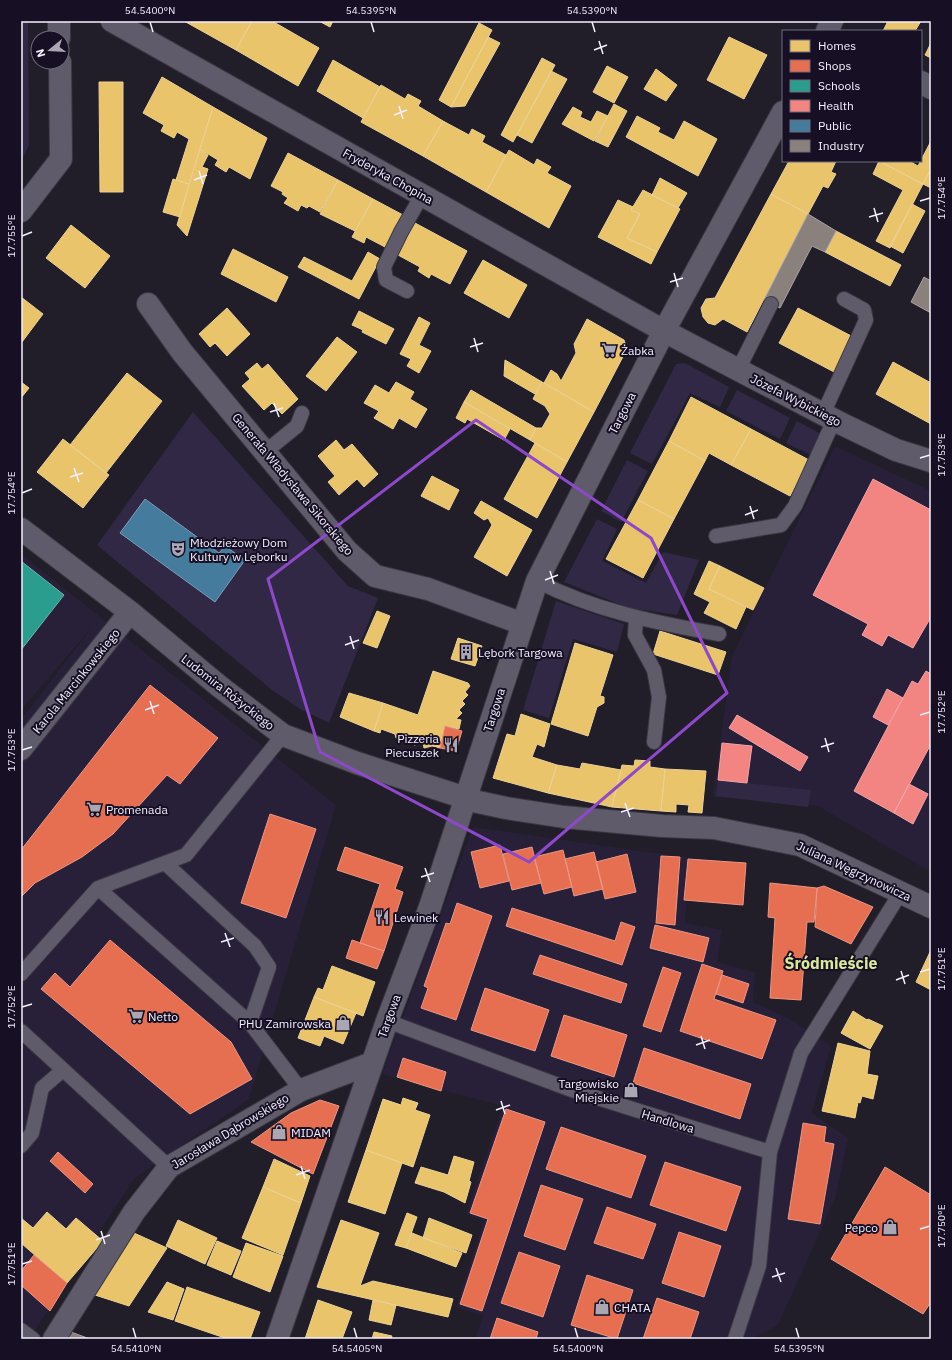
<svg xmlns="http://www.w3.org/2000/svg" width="952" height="1360" font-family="'IBM Plex Sans',sans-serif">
	<rect width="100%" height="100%" fill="#211e29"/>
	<path fill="#282039" d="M835 446 931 491V872L818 806 713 797 732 656Z
		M21 554 336 805 249 1099 134 1179 29 1339H21V720L93 626 21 710Z
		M473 827 689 858 685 923 722 930 717 962 755 972 753 1002 788 1018 831 1046 812 1113 848 1138 835 1198 778 1325 752 1339H475L483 1316 456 1307 484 1221 466 1214 503 1106 382 1074Z"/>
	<path fill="#312845" d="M21 21H28L29 145 21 161Z
		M685 363 729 387 720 407 690 393 652 464 630 453 676 364Z
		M737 390 790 418 780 439 726 411Z
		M193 412 348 586 378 598 329 723 300 709 272 690 97 545Z
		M797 421 821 434 811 455 786 443Z
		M627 460 648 471 621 522 601 511Z
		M597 519 617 529 602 561 646 583 663 552 699 560 677 615 629 608 564 582Z
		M556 601 624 624 617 652 573 639 549 718 523 710Z
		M718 780 811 790 808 807 716 796Z"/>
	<path fill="#e9c46a" stroke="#ecd197" d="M184 21H252L236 50Z
		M252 21H272L319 48 298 86 236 50Z
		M319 21H333L330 27Z
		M888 21H921L915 31H883Z
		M479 23 492 30 451 107 439 100Z
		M488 37 500 43 465 106 451 107Z
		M729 37 767 55 744 99 707 80Z
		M931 43V58L925 55Z
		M542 58 555 65 513 142 501 135Z
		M333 60 380 87 363 118 317 91Z
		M607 66 628 77 614 103 593 92Z
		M656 69 677 85 666 101 644 89Z
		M551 71 567 79 532 143 517 135Z
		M162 77 213 107 189 184 176 180 189 139 177 132 174 138 161 131 164 125 143 113Z
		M99 82H123V192H100Z
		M381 85 405 99 408 94 421 101 418 106 443 121 423 156 361 122Z
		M614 104 627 111 608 147 595 141Z
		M213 107 267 138 250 179 229 167 226 172 215 165 218 160 200 149Z
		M573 107 582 112 580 117 591 122 597 111 608 116 594 141 562 124Z
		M637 116 660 128 658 132 674 140 684 121 717 139 698 176 626 137Z
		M443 121 469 135 472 129 485 136 482 142 506 155 486 192 423 156Z
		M931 141V169L923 184 879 161H909L918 166Z
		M200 149 208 155 202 167 208 169 187 236 177 225Z
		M509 150 534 165 537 159 551 167 547 173 571 186 549 228 486 192Z
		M288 153 338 180 320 212 309 206 307 208 301 205 298 211 284 203 288 198 282 194 283 192 271 186Z
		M789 161H836L831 172 836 174 828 188 823 186 808 214 771 194Z
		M879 161 923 184 890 248 876 241 903 190 873 174Z
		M931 169V188L923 184Z
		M660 178 687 193 678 208 652 195Z
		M173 179 189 184 180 217 163 212Z
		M338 180 373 199 355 231 320 214Z
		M643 190 680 209 657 252 627 238 640 214 631 210Z
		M771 194 808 214 747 332 723 319 715 325 708 323 703 317 701 308 706 299 715 298Z
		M373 199 403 215 385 247 366 237 364 243 352 237Z
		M618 200 633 207 631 210 640 214 627 238 657 252 651 264 598 237Z
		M912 204 925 211 903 253 890 246Z
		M415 223 467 251 450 284 431 274 429 278 418 271 420 267 398 255Z
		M71 225 110 256 85 288 46 258Z
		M836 231 901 265 890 286 825 252Z
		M233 249 288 277 276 302 221 274Z
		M368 252 380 259 359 299 298 267 304 257 352 281Z
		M483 260 527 285 509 318 464 293Z
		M21 297 43 314 22 342H21Z
		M227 308 250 334 227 356 215 343 210 347 199 334Z
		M798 308 855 338 836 373 779 343Z
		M359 311 394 329 386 344 362 332 363 330 352 325Z
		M419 317 430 323 419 345 431 351 419 373 407 366 411 359 400 354Z
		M587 319 624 340 627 349 594 412 544 383 551 370 557 374 561 381 576 353 574 344Z
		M337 337 357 352 326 391 306 376Z
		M505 360 542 382 535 394 504 376Z
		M893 362 931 383V424L876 394Z
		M257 363 262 369 268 364 298 399 282 414 272 403 264 410 242 386 250 379 245 373Z
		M127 373 162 401 106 473 70 445Z
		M21 382 29 388 21 398Z
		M396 382 414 392 410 399 427 409 416 428 399 418 393 429 374 418 379 411 364 403 375 385 389 393Z
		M542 382 594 412 567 462 530 440 536 428H542L550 414 545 406 533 399Z
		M471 390 536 428 530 440 464 402Z
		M691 397 751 429 731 465 709 453 705 461 669 441Z
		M464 402 510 429 504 440 467 419 465 423 456 418Z
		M751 429 809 460 790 496 731 465Z
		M63 439 109 475 83 508 37 472Z
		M336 440 344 450 352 444 378 474 364 487 357 479 339 495 328 482 335 476 318 456Z
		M669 441 705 461 674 519 638 500Z
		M535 443 567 462 537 518 504 499Z
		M432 476 459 490 449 510 421 496Z
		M638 500 674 519 643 578 606 559Z
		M481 501 532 530 507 576 474 557 492 525 488 518 484 520 474 513Z
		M709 561 720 566 709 589 746 607 736 629 704 613 710 602 694 594Z
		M720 566 764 588 753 610 709 589Z
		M377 611 390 616 377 648 363 643Z
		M660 631 726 652 718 675 653 654Z
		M458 638 482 646 475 666 451 659Z
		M575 643 613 655 600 696 604 697V703L597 707 588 736 551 724Z
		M433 671 468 683 470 686 465 692 468 695 462 701 465 704 459 710 462 713 456 719 461 720 459 729 445 726 440 748 432 746 424 748 423 743 414 745 413 740 405 741 404 737 396 738 395 734 381 729 380 733 374 731 383 703 418 715Z
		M349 693 383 703 374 731 340 717Z
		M521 714 550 724 544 747 537 744 532 757 557 765 548 793 493 778 507 734 515 736Z
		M635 760 650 761V767L665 769 661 811 612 807 622 765 634 766Z
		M582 763 621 770 612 807 548 793 557 765 580 769Z
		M665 769 706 771 702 813 688 812 689 805 676 804V812L661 811Z
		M930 952 931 953V990L916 982Z
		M332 966 375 982 363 1016 314 997 318 988 323 990Z
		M314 997 356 1013 343 1044 324 1036 320 1046 298 1038Z
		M853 1011 867 1020 868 1019 883 1026 870 1049 841 1033Z
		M838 1043 870 1051 867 1074 878 1076 873 1099 862 1096 860 1103 858 1102 855 1118 822 1111Z
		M403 1098 418 1103 415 1110 430 1115 413 1167 366 1150 383 1099 401 1105Z
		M366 1150 402 1163 385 1214 348 1202Z
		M454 1156 474 1162 469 1181 471 1182 465 1203 444 1192 415 1183 421 1167 448 1175Z
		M274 1159 310 1176 301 1203 263 1187Z
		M263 1187 301 1203 283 1255 242 1238Z
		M47 1212 66 1229 76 1218 103 1241 67 1283 21 1243V1218L33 1228Z
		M407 1213 417 1217 406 1248 395 1245Z
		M429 1218 472 1235 466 1253 423 1238Z
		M178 1220 217 1238 205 1264 166 1246Z
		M341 1220 379 1233 360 1286 373 1281 453 1299 448 1317 317 1287Z
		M134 1233 167 1248 129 1306 95 1295Z
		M412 1233 462 1253 456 1267 406 1248Z
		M217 1241 241 1251 231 1275 207 1265Z
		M246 1243 283 1256 270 1292 233 1277Z
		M167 1282 184 1289 173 1320 148 1312Z
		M187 1287 260 1312 250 1339H228L175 1321Z
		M318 1300 352 1312 342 1339H305Z
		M373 1300 396 1305 391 1325 369 1320Z
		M374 1332 392 1336 391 1339H372Z"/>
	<path fill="#e76f51" stroke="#eb9685" d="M150 685 218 738 180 784 167 775 113 834 82 857 35 883 21 897V850Z
		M445 726 462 731 456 751 440 748Z
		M270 814 316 829 286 918 241 903Z
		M500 845 509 881 480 888 471 852Z
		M345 847 403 867 395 889 403 892 384 951 360 943 380 884 337 870Z
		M532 847 541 883 512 890 503 854Z
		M563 850 572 887 544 894 534 857Z
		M594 852 603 889 574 896 565 859Z
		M627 854 636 892 605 899 596 862Z
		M661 856 680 857 675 925 656 923Z
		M688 859 746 863 743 905 684 900Z
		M770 883 817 888 814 922H807L801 1000 770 998 775 918 768 917Z
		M824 886 873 907 851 944 815 927 817 888Z
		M457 903 492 916 456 1020 421 1008 428 988 424 986 446 923 450 924Z
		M512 908 615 941 621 922 635 927 622 965 506 926Z
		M655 925 709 938 703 962 650 948Z
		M110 940 231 1042 252 1079 190 1114 41 989 55 973 70 987Z
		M352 940 384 951 377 969 346 958Z
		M540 955 627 984 621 1003 533 974Z
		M702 964 723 971 714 999 776 1020 762 1059 680 1031Z
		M663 967 681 973 661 1032 643 1026Z
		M722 975 749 984 743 1003 716 994Z
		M485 988 549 1010 535 1051 471 1030Z
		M564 1015 627 1035 614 1077 551 1056Z
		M644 1048 751 1084 740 1119 633 1083Z
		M403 1058 446 1072 441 1091 397 1077Z
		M320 1100 339 1106 313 1174 251 1142 291 1113Z
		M506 1109 545 1122 482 1311 460 1304 488 1219 470 1213Z
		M803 1123 826 1127 824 1142 834 1144 820 1224 788 1219Z
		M561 1127 646 1156 631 1198 546 1169Z
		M58 1152 93 1184 85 1193 50 1161Z
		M665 1162 741 1187 726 1231 650 1205Z
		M885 1167 931 1195V1302L923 1314 831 1259Z
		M541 1185 583 1199 565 1250 524 1236Z
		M607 1207 656 1224 643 1259 594 1243Z
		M679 1232 721 1246 704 1297 662 1283Z
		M519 1252 560 1266 543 1317 501 1303Z
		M34 1255 67 1283 50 1311 21 1285V1271Z
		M587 1275 633 1290 617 1339 571 1325Z
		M657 1298 699 1312 690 1339H643Z
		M497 1318 538 1332 536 1339H490Z"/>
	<path fill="#2a9d8f" stroke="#67b6b1" d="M21 561 64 595 21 650Z"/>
	<path fill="#f28482" stroke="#f3a4a8" d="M873 479 931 510V617L913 648 888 635 882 646 862 635 868 624 813 595Z
		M926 671 931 674V744L894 813 854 791 912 681 918 684Z
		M887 689 903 698 888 725 873 717Z
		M737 715 808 757 800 771 729 728Z
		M722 743 752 746 747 783 718 780Z
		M909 784 928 794 913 824 894 813Z"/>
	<path fill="#457b9d" stroke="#7a9eba" d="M145 499 219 553 225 546 245 560 215 602 120 533Z"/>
	<path fill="#8a817c" stroke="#aaa2a3" d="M808 214 836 231 825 252 812 246 780 308 764 300Z
		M924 277 931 281V313L911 302Z
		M71 1332 90 1339H69Z"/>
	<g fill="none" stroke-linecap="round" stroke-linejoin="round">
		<g stroke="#3b3842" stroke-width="16">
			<path id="service" d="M407 291 386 280 384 267 401 232 422 195
				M738 370 771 304
				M823 414 866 320 864 310 844 299
				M265 452 297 426 302 413
				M716 536 781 525 795 506 834 420
				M537 581C593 610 656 623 719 634
				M636 617 635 635 654 670 659 697 654 742
				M165 863 255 946 269 967 250 1023
				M98 888 250 1023 301 1090
				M21 974 98 888 186 855 283 735
				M387 1021 569 1089 770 1152
				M21 1031 169 1167
				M21 1146 32 1133 42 1088 63 1070
				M21 1330 33 1339
				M735 1339 759 1266 770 1152 801 1053 901 892"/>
		</g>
		<g stroke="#3b3842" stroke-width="24">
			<path id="minor" d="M59 21V38
				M112 21 664 331 842 424 896 450 931 461
				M827 31 832 21
				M921 82 931 88
				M21 211 61 159 60 62
				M148 304 182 352 347 551 375 576 428 589 523 624
				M21 529 130 612 219 686 283 735 357 763 478 802 506 808 564 817 662 826 714 828 800 845 931 907
				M21 749 130 612
				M54 1339 134 1212 169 1167 301 1090 372 1063
				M277 1339 387 1021 430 907 537 581 664 331 783 112"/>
		</g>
		<use href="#service" stroke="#605b6a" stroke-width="14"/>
		<use href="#minor" stroke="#605b6a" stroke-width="22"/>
	</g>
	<path fill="none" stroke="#8d49c9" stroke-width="3" stroke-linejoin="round" d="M476 420 651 538 727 693 529 862 320 752 268 579Z"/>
	<path fill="none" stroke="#f4f0ff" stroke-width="1.5" d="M150 22 153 32M371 22 374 32M592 22 595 32M599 41 603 54M594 50 607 45M399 106 403 119M394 115 407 110M199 171 203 184M194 180 207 175M920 201 930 198M874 208 878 222M869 217 883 213M22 236 32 232M674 273 678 287M670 282 683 278M474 338 478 352M470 347 483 343M274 403 279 417M270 412 283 408M920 458 930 455M74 468 79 482M70 477 83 473M22 493 32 489M750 506 754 519M745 515 758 510M550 571 554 584M545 580 558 575M350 636 354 649M345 645 359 640M150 701 154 714M145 710 159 705M920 715 930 712M825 738 829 752M821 747 834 743M22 750 32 747M625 803 630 817M621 812 634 808M425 868 430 882M421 877 434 873M225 933 230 947M221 942 234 938M901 971 905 984M920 972 930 969M896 980 909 975M22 1007 32 1004M701 1036 705 1049M696 1045 710 1040M501 1101 505 1114M496 1110 510 1105M301 1166 305 1179M296 1175 310 1170M920 1229 930 1226M101 1231 105 1244M96 1240 110 1235M22 1264 32 1261M776 1268 781 1282M772 1277 785 1273M133 1328 136 1338M354 1328 357 1338M575 1328 578 1338M796 1328 799 1338"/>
	<defs>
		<g id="supermarket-bare" transform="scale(1.2)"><path d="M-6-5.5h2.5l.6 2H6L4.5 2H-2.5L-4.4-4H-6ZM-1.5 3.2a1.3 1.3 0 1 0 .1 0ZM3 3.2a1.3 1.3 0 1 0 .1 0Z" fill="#aaa6b4" stroke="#171024" stroke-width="2.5" paint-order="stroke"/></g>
		<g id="theatre-bare" transform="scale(1.2)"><path d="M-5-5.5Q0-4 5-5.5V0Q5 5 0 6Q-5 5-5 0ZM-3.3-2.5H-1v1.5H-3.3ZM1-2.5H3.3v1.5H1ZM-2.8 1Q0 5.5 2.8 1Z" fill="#aaa6b4" stroke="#171024" stroke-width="2.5" paint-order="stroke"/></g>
		<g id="building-bare" transform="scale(1.2)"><path d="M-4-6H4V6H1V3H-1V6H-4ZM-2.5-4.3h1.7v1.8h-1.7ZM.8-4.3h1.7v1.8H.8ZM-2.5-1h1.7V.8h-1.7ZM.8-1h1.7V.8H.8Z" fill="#aaa6b4" stroke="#171024" stroke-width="2.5" paint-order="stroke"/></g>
		<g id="restaurant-bare" transform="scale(1.2)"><path d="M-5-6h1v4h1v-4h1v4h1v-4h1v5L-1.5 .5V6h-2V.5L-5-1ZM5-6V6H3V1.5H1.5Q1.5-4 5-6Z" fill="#aaa6b4" stroke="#171024" stroke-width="2.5" paint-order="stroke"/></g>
		<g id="shop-bare" transform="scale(1.2)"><path d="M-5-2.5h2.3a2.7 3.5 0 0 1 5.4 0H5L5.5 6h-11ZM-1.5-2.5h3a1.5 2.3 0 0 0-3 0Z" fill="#aaa6b4" stroke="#171024" stroke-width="2.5" paint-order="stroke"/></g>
	</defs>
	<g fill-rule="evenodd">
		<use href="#supermarket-bare" x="609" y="350"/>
		<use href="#theatre-bare" x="178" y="549"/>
		<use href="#building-bare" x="466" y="652"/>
		<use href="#restaurant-bare" x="451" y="745"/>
		<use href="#supermarket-bare" x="94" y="809"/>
		<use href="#restaurant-bare" x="382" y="917"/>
		<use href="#supermarket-bare" x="136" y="1016"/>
		<use href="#shop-bare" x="343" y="1023"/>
		<use href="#shop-bare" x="631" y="1090"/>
		<use href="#shop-bare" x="279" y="1132"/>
		<use href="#shop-bare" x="890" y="1227"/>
		<use href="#shop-bare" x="602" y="1307"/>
	</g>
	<g text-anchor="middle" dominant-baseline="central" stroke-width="4" stroke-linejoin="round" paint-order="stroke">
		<g font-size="12" fill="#f4f0ff" stroke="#171024">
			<text transform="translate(388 176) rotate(29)">Fryderyka Chopina</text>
			<text transform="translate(796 400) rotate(27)">Józefa Wybickiego</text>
			<text transform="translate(622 413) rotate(-63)">Targowa</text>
			<text transform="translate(293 484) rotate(50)">Generała Władysława Sikorskiego</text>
			<text transform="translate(76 681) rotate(-51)">Karola Marcinkowskiego</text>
			<text transform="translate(228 692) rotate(38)">Ludomira Różyckiego</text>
			<text transform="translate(494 710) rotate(-72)">Targowa</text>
			<text transform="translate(854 871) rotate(25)">Juliana Węgrzynowicza</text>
			<text transform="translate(389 1016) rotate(-70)">Targowa</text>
			<text transform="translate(668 1121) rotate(17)">Handlowa</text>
			<text transform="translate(230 1131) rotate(-31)">Jarosława Dąbrowskiego</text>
		</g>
		<g font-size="12" fill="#f4f0ff" stroke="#171024" text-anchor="start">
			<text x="621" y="350">Żabka</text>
			<text x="190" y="542">Młodzieżowy Dom<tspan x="190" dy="14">Kultury w Lęborku</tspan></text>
			<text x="478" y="652">Lębork Targowa</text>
			<text x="439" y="738" text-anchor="end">Pizzeria<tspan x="439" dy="14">Piecuszek</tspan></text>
			<text x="106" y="809">Promenada</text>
			<text x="394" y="917">Lewinek</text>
			<text x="148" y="1016">Netto</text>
			<text x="331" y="1023" text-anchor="end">PHU Zamirowska</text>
			<text x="619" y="1083" text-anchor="end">Targowisko<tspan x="619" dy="14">Miejskie</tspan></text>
			<text x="291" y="1132">MIDAM</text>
			<text x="878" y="1227" text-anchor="end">Pepco</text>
			<text x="614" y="1307">CHATA</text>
		</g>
		<g font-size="16" font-weight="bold" fill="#daea9d" stroke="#171024">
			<text x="831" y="963">Śródmieście</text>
		</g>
	</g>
	<rect width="952" height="1360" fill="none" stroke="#171024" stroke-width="44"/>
	<rect x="782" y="30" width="140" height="132" fill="#171024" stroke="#6f6a7c"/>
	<rect x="790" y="40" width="20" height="12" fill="#e9c46a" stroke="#6f6a7c"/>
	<text x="818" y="50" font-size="12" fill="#f4f0ff">Homes</text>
	<rect x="790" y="60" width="20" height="12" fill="#e76f51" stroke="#6f6a7c"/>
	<text x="818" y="70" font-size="12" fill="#f4f0ff">Shops</text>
	<rect x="790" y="80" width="20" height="12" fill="#2a9d8f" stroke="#6f6a7c"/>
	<text x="818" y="90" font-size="12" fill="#f4f0ff">Schools</text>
	<rect x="790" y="100" width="20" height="12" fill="#f28482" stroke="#6f6a7c"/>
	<text x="818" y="110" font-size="12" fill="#f4f0ff">Health</text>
	<rect x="790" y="120" width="20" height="12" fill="#457b9d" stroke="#6f6a7c"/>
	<text x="818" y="130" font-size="12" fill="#f4f0ff">Public</text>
	<rect x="790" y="140" width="20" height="12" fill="#8a817c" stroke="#6f6a7c"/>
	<text x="818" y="150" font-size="12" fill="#f4f0ff">Industry</text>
	<g transform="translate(50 50) rotate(252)"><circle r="19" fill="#171024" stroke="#6f6a7c"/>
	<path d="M0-3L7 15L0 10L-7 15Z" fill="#aaa6b4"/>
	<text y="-6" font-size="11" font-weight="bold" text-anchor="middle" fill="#f4f0ff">N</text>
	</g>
	<rect x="22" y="22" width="908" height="1316" fill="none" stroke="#f4f0ff" stroke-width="1.5"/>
	<g font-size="10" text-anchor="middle" fill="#f4f0ff">
		<text x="150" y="14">54.5400°N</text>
		<text x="371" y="14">54.5395°N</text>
		<text x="592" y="14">54.5390°N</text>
		<text transform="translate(941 198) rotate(-90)" y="4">17.754°E</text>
		<text transform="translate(11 236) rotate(-90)" y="4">17.755°E</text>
		<text transform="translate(941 455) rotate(-90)" y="4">17.753°E</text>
		<text transform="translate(11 493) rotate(-90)" y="4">17.754°E</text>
		<text transform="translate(941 712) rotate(-90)" y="4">17.752°E</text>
		<text transform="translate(11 750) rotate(-90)" y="4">17.753°E</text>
		<text transform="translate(941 969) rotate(-90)" y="4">17.751°E</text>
		<text transform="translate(11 1007) rotate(-90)" y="4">17.752°E</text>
		<text transform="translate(941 1226) rotate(-90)" y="4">17.750°E</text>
		<text transform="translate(11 1264) rotate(-90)" y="4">17.751°E</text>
		<text x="136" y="1352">54.5410°N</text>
		<text x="357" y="1352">54.5405°N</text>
		<text x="578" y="1352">54.5400°N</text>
		<text x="799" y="1352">54.5395°N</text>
	</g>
</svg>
